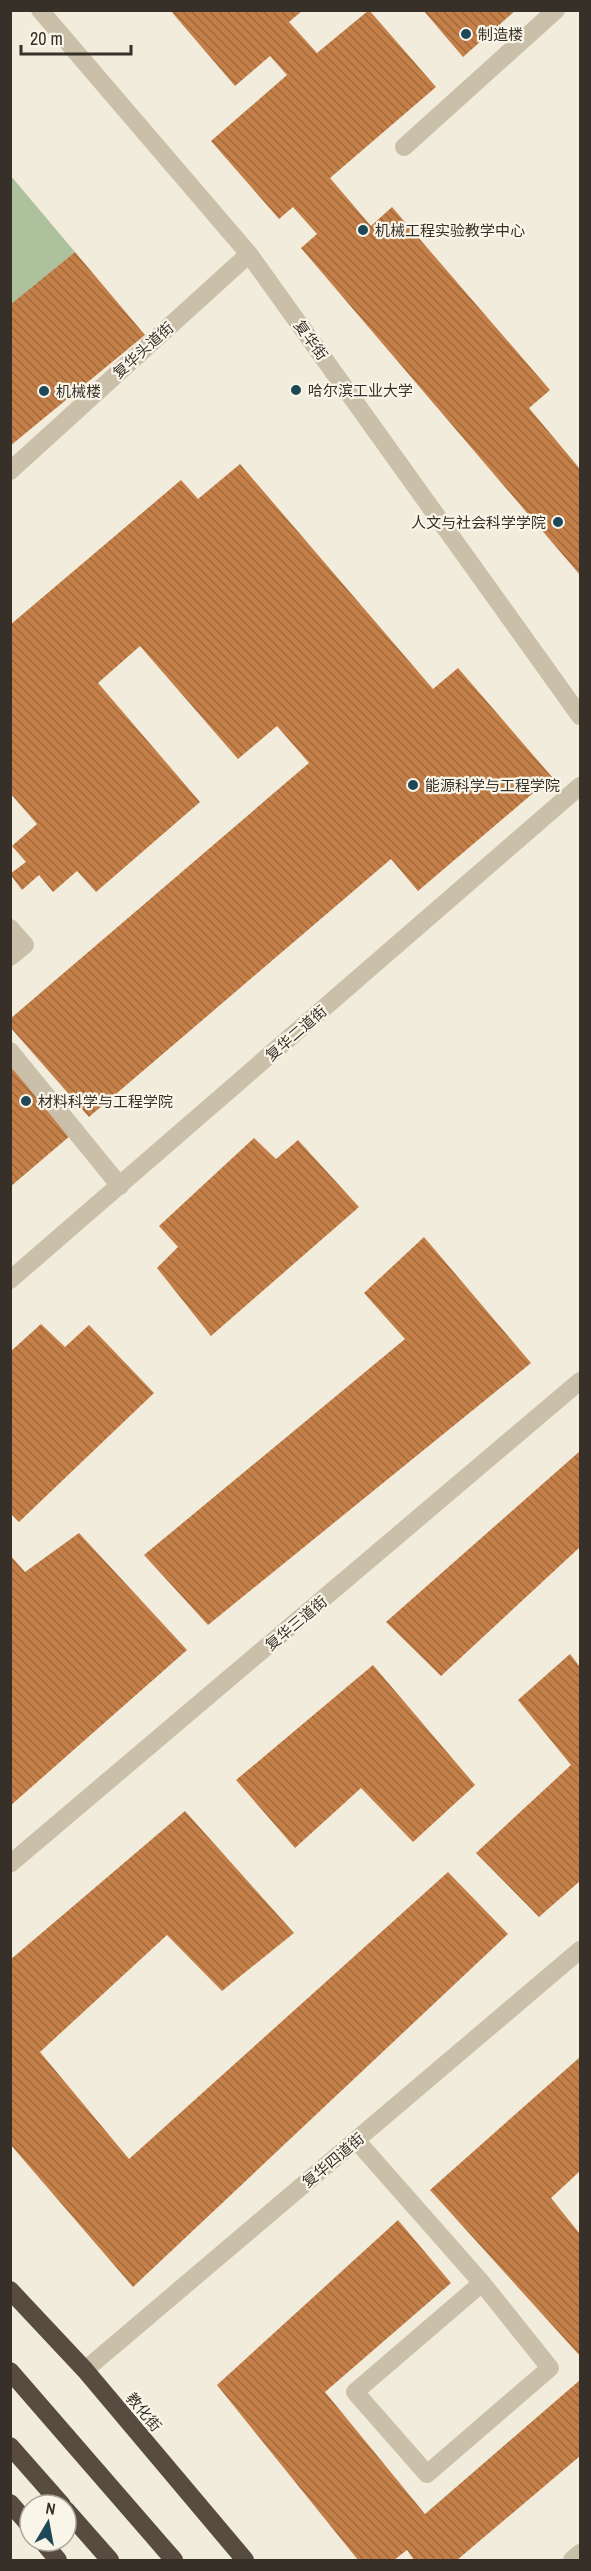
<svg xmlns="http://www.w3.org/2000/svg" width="591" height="2571" font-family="'Archivo Narrow','Noto Sans SC',sans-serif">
	<defs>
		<pattern id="building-back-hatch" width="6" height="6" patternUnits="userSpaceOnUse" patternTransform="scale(1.5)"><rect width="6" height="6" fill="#c48048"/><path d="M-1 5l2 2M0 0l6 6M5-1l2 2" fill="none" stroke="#a0693c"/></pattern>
	</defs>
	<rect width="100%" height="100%" fill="#f2ecdd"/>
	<path fill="#adc19d" d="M10 175 75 252 11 305H10Z"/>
	<path fill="url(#building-back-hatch)" d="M170 10H303L289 22 317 53 369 10 436 87 330 178 371 226 392 207 550 390 529 408 580 469V575L301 248 317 234 293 207 279 219 211 141 287 75 270 56 235 86Z
		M423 10H516L463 57Z
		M75 252 145 335 10 446V305Z
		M240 464 433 689 458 668 552 777 418 891 391 859 89 1117 10 1027V1019L309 763 277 726 238 759 140 646 98 683 200 802 96 892 77 871 53 892 39 875 22 890 10 874 26 862 12 846 37 824 10 793V625L181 480 198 499Z
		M10 1066 71 1135 10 1187Z
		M254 1138 276 1159 298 1140 359 1207 211 1336 157 1268 178 1247 159 1226Z
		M424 1237 531 1363 208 1625 144 1555 405 1339 364 1293Z
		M41 1324 65 1347 89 1325 154 1393 19 1522 10 1513V1352Z
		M580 1451V1547L441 1676 386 1622Z
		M79 1533 187 1650 10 1806V1555L25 1572Z
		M570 1654 580 1667V1881L539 1917 476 1853 571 1765 518 1700Z
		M373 1665 475 1785 413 1842 361 1788 295 1848 236 1780Z
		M185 1811 294 1933 222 1991 167 1935 40 2052 129 2159 448 1872 508 1934 133 2287 10 2144V1960Z
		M580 2057V2171L551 2198 580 2234V2356L430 2190Z
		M398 2220 451 2283 325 2392 425 2514 580 2380V2456L457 2560H414L407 2550 394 2560H358L217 2385Z"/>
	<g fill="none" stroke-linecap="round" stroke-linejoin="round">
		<path stroke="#cabfa9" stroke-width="18" d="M40 10 249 254 580 716
			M404 147 556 10
			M10 471 249 254
			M10 928 25 945 10 957
			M10 1051 120 1186
			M10 1280 580 786
			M10 1864 580 1381
			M356 2140 482 2283 550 2368 427 2474 355 2392 482 2283
			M85 2370 580 1950
			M572 2560 580 2553"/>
		<path stroke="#584c40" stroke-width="18" d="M10 2290 85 2370 245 2560
			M10 2371 174 2560
			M10 2446 62 2505
			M10 2503 30 2526
			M66 2510 110 2560
			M42 2541 58 2560"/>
	</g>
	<g fill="#1e4858" stroke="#faf5e9" stroke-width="2">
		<circle cx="466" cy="34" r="6"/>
		<circle cx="363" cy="230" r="6"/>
		<circle cx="296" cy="390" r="6"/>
		<circle cx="44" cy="391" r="6"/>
		<circle cx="558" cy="522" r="6"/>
		<circle cx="413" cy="785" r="6"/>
		<circle cx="26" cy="1101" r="6"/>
	</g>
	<g text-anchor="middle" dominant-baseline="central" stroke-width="4.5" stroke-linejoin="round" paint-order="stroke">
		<g font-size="15" fill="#373029" stroke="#faf5e9" text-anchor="start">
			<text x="478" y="34">制造楼</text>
			<text x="375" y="230">机械工程实验教学中心</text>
			<text x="308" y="390">哈尔滨工业大学</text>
			<text x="56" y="391">机械楼</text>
			<text x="546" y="522" text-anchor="end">人文与社会科学学院</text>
			<text x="425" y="785">能源科学与工程学院</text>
			<text x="38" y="1101">材料科学与工程学院</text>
		</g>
		<g font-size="15" fill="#373029" stroke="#faf5e9">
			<text transform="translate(311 340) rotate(54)">复华街</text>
			<text transform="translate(143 350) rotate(-42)">复华头道街</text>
			<text transform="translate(296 1033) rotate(-41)">复华二道街</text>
			<text transform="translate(296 1623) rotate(-40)">复华三道街</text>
			<text transform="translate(333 2160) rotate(-40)">复华四道街</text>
			<text transform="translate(144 2412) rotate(50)">教化街</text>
		</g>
	</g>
	<rect width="591" height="2571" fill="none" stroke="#373029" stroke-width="24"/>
	<g transform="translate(48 2523) rotate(10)"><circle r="28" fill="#faf5e9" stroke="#aca69c" stroke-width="1.5"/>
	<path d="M0-4.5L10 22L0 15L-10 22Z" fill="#1e4858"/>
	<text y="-9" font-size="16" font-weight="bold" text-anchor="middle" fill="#373029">N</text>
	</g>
	<path d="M21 45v9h110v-9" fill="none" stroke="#373029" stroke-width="3"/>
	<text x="30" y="45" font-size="18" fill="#373029" stroke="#faf5e9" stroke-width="4.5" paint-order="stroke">20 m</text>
</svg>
